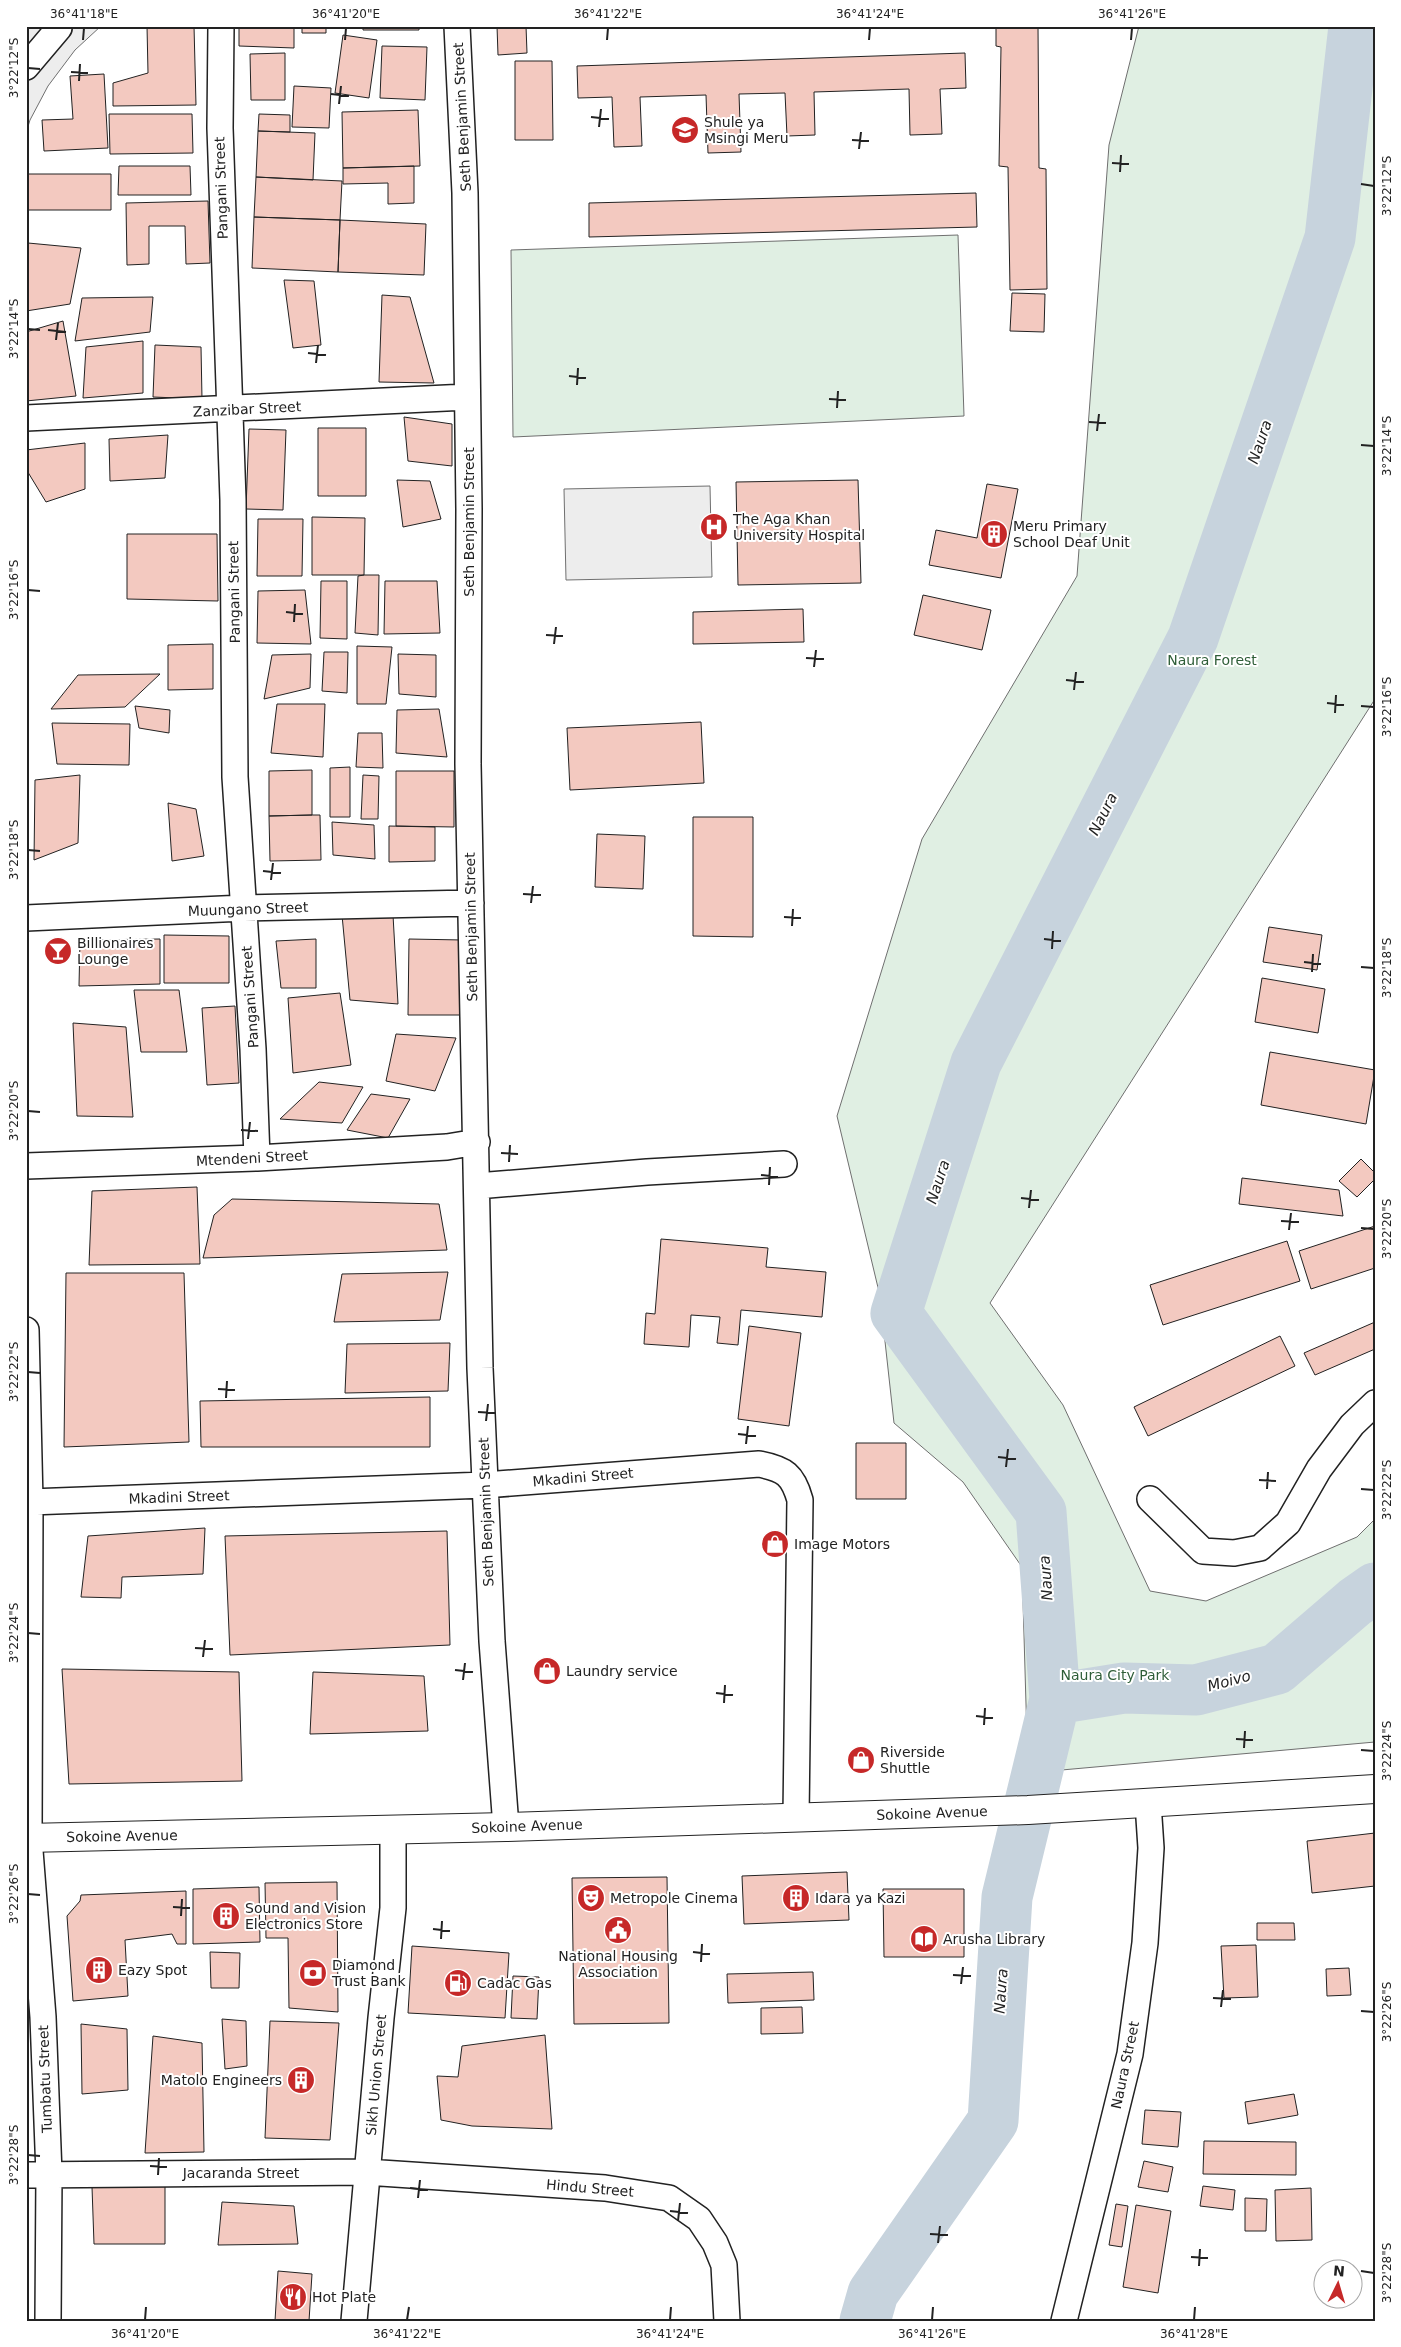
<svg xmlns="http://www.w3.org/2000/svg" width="1401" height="2347" font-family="'DejaVu Sans',sans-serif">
	<rect width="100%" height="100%" fill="#fff"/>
	<path fill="#e0efe3" stroke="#6f6f6f" d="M1139 26H1375V699L990 1303 1063 1405 1150 1591 1206 1601 1357 1537 1375 1519V1742L1028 1773 1022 1567 963 1482 894 1423 880 1296 837 1116 922 839 1077 576 1109 145Z
		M958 235 964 416 513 437 511 250Z"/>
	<path fill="#ededed" stroke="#6f6f6f" d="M26 26H101L75 50 48 86 30 120 26 133Z
		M710 486 712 577 566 580 564 489Z"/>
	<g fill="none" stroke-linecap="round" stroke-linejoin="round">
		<path stroke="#c7d3dd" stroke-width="51" d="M1055 1699 1124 1688 1196 1690 1277 1669 1355 1602 1375 1588
			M865 2321 873 2293 993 2121 1007 1897 1055 1699 1041 1512 896 1313 976 1063 1193 638 1330 238 1354 26"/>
	</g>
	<path fill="#f3c9c0" stroke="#222" d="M147 26H194L196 105 113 106V83L148 73Z
		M239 26H294V48L239 46Z
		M302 26H326V33H302Z
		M363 26H419V30H363Z
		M497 26H526L527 53 498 55Z
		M996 26H1038L1039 168 1046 169 1047 289 1010 290 1008 167 999 166 1001 47 996 46Z
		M343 35 377 40 369 98 335 93Z
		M382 46 427 47 425 100 380 98Z
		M285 53V100H251L250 54Z
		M965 53 966 88 940 89 942 134 910 135 909 89 814 92 815 135 787 136 785 93 739 94 741 152 708 153 706 95 640 97 642 146 614 147 612 97 578 98 577 66Z
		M515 61H552L553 140H515Z
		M104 74 108 148 44 151 42 120 73 119 70 76Z
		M294 86 331 88 329 128 292 127Z
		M418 110 420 166 343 168 342 112Z
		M109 114H192L193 153 110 154Z
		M259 114 290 115V132L258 131Z
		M258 131 315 133 313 180 256 177Z
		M119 166H190L191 195H118Z
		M414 166V203L388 204V183L343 184V168Z
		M26 174H111V210H26Z
		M256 177 342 181 340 220 254 217Z
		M976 193 977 227 589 237V203Z
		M208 201 210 263 186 264 185 226H149V264L127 265 126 203Z
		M254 217 340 220 338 272 252 268Z
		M340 220 426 224 424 275 338 272Z
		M28 243 81 248 70 304 26 311Z
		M284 280 314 281 321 345 293 348Z
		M1012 293 1045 294 1044 332 1010 331Z
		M382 295 410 297 434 383 379 382Z
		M153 297 150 332 75 341 82 298Z
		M63 321 76 396 26 401V332Z
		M143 341V393L83 398 86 347Z
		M155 345 201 347 202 399 153 397Z
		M404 417 452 424V466L408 461Z
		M318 428H366V496H318Z
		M249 429 286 430 283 510 246 509Z
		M168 435 165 478 110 481 109 439Z
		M85 443V489L46 502 26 469V450Z
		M397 480 430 481 441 519 403 527Z
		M858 480 861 583 738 585 736 482Z
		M987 484 1018 489 1001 578 929 565 936 530 977 538Z
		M312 517 365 518 364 575H312Z
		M258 519H303L302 576H257Z
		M127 534H217L218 601 127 599Z
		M364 575H379L378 635 355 633 358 576Z
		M321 581H347V639L320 638Z
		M385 581H437L440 633 384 634Z
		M305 590 311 644 257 643 258 591Z
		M923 595 991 610 982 650 914 635Z
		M803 609 804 642 693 644V612Z
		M213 644V689L168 690V645Z
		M357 646 392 647 386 704H357Z
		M324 652H348L347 693 322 691Z
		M311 654 310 688 264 699 272 655Z
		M398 654 436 655V697L399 694Z
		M160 674 125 707 51 709 78 675Z
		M277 704H325L323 757 271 753Z
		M135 706 170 710 169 733 139 728Z
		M439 709 447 757 396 753 397 710Z
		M701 722 704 783 570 790 567 728Z
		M52 723 130 724 129 765 57 764Z
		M358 733H382L383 768 356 767Z
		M350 767V817H330V768Z
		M312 770V815L269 816V771Z
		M396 771H454V827L396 826Z
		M80 775 78 843 34 860 35 780Z
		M363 775 379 776 378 819H361Z
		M168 803 196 809 204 856 172 861Z
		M312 815H320L321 860 270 861 269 816Z
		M693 817H753V937L693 936Z
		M332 822 374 825 375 859 333 855Z
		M389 826 435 827V861L389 862Z
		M597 834 645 836 643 889 595 887Z
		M342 915H393L398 1004 350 1000Z
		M1269 927 1322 935 1317 970 1263 962Z
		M164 935 229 936V983H164Z
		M160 939V984L79 986 80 940Z
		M316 939V988H281L276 941Z
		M409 939 463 940 462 1015H408Z
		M1262 978 1325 989 1318 1033 1255 1022Z
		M134 990H179L187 1052H141Z
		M340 993 351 1065 293 1073 288 998Z
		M235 1006 239 1083 207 1085 202 1008Z
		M73 1023 126 1027 133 1117 77 1116Z
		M396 1034 456 1038 435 1091 386 1081Z
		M1270 1052 1375 1070 1366 1124 1261 1105Z
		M319 1082 363 1087 342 1123 280 1119Z
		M371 1094 410 1099 388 1138 347 1130Z
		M1361 1159 1375 1173V1179L1357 1197 1339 1181Z
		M1242 1178 1339 1190 1343 1216 1239 1204Z
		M197 1187 200 1264 89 1265 92 1191Z
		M232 1199 439 1204 447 1250 203 1258 214 1215Z
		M1375 1226V1268L1311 1289 1299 1251Z
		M661 1239 768 1248 766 1267 826 1272 822 1317 741 1310 738 1345 717 1343 720 1317 691 1315 689 1347 644 1344 646 1313 655 1314Z
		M1287 1241 1300 1281 1163 1325 1150 1285Z
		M448 1272 440 1320 334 1322 342 1274Z
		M66 1273H184L189 1442 64 1447Z
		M1375 1322V1349L1315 1375 1304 1353Z
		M749 1326 801 1333 789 1426 738 1419Z
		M1280 1336 1295 1366 1148 1436 1134 1407Z
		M450 1343 448 1391 345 1393 347 1344Z
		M430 1397V1447H201L200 1401Z
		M856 1443H906V1499H856Z
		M205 1528 203 1574 122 1577 121 1598 81 1597 88 1536Z
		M447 1531 450 1645 230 1655 225 1536Z
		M62 1669 239 1672 242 1781 69 1784Z
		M313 1672 424 1676 428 1731 310 1734Z
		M1375 1833V1886L1312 1893 1307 1841Z
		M847 1872 849 1920 744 1924 742 1876Z
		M667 1877 669 2023 574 2024 572 1878Z
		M337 1882 338 2012 289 2008 288 1938H266L265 1883Z
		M259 1887 260 1942 193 1944V1889Z
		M883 1889H964V1957H884Z
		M186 1891V1944H177L172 1934 125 1940 128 1996 73 2001 67 1916 80 1901 81 1895Z
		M1257 1923H1294L1295 1940H1257Z
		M1256 1945 1258 1997 1224 1998 1221 1946Z
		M412 1946 509 1953 505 2018 408 2013Z
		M210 1952 240 1953 239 1988H211Z
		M1349 1968 1351 1995 1327 1996 1326 1969Z
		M813 1972 814 2000 728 2003 727 1974Z
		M513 1976 539 1977 537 2019 511 2018Z
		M802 2007 803 2033 761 2034V2008Z
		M222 2019 246 2021 247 2066 225 2069Z
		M270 2021 339 2023 330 2140 265 2138Z
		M81 2024 127 2029 128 2090 82 2094Z
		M545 2035 552 2129 472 2126 441 2120 437 2076 458 2077 462 2046Z
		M153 2036 202 2043 204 2152 145 2153Z
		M1294 2094 1298 2115 1248 2124 1245 2102Z
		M1145 2110 1181 2112 1178 2147 1142 2144Z
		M1204 2141 1296 2142V2175L1203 2174Z
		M1144 2161 1173 2167 1168 2192 1138 2187Z
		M165 2181V2244H94L92 2187Z
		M1203 2186 1235 2190 1233 2210 1200 2206Z
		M1311 2188 1312 2240 1276 2241 1275 2190Z
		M1245 2198 1267 2199 1266 2231H1245Z
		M222 2202 294 2206 298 2244 218 2245Z
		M1116 2204 1128 2206 1122 2247 1109 2245Z
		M1136 2205 1171 2211 1158 2293 1123 2287Z
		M278 2271 312 2274 309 2321H275Z"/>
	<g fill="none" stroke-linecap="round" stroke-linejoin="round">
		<g stroke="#222" stroke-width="28">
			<path id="street" d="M221 26 220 128 233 500 235 777 253 1049 257 1158
				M457 26 465 193 469 509 468 764 480 1368 492 1641 506 1827
				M26 67 59 28
				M26 418 467 397
				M26 918 244 908 471 903
				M26 1166 257 1158 447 1147 477 1142
				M477 1186 647 1172 784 1164
				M26 1330 30 1502 29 1838 43 2017 49 2174 48 2321
				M1150 1499 1203 1551 1234 1553 1260 1548 1288 1523 1319 1469 1352 1425 1375 1403
				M30 1502 485 1485 759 1464C785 1469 793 1475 800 1500L796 1817
				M26 2175 366 2172 605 2188 669 2198 699 2219 715 2243 724 2265 727 2321
				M354 2321 381 2018 393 1908V1829
				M1064 2321 1130 2054 1145 1943 1151 1848 1148 1803"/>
		</g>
		<g stroke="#222" stroke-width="30">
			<path id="primary" d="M26 1838 506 1827 1028 1810 1375 1789"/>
		</g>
		<use href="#street" stroke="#fff" stroke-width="25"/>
		<use href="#primary" stroke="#fff" stroke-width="28"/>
	</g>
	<path fill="none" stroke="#222" stroke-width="2" d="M83 40 84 28M345 40 346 28M607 40 608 28M869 40 870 28M1131 40 1132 28M28 68 40 69M71 72 88 73M79 81 80 64M331 94 349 96M339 104 341 86M591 117 609 119M599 127 601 109M852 140 869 141M859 149 861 132M1112 163 1129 164M1120 172 1121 155M1361 184 1374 186M28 329 40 330M48 330 66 332M56 340 58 323M308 353 326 355M316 363 318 345M569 376 586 378M577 385 578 368M829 399 846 400M837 408 838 391M1089 422 1106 423M1097 431 1099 414M1361 445 1374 446M28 590 40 591M286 612 303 614M294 622 295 604M546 635 563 636M554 644 556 627M806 658 824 659M814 667 816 650M1066 680 1084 682M1074 690 1076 672M1327 703 1344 705M1361 706 1374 707M1335 713 1336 695M28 850 40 851M263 871 281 873M271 880 273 863M523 894 541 895M531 903 533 886M784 917 801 918M792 926 793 909M1044 939 1061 941M1052 949 1053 931M1304 962 1321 964M1361 967 1374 968M1312 972 1313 954M28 1111 40 1112M241 1130 258 1131M248 1139 250 1122M501 1153 518 1154M509 1162 510 1145M761 1175 778 1177M769 1185 770 1167M1021 1198 1039 1200M1029 1208 1031 1190M1281 1221 1299 1222M1361 1228 1374 1229M1289 1230 1291 1213M28 1372 40 1373M218 1389 235 1390M226 1398 227 1381M478 1412 495 1413M486 1421 488 1404M738 1434 756 1436M746 1444 748 1426M998 1457 1016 1459M1006 1467 1008 1449M1259 1480 1276 1481M1267 1489 1268 1472M1361 1489 1374 1490M28 1633 40 1634M195 1648 213 1649M203 1657 205 1640M455 1670 473 1672M463 1680 465 1663M716 1693 733 1695M724 1703 725 1685M976 1716 993 1718M984 1725 985 1708M1236 1739 1253 1740M1244 1748 1245 1731M1361 1750 1374 1751M28 1894 40 1895M173 1907 190 1908M181 1916 182 1899M433 1929 450 1931M441 1939 442 1921M693 1952 710 1954M701 1962 702 1944M953 1975 971 1976M961 1984 963 1967M1213 1998 1231 1999M1221 2007 1223 1990M1361 2011 1374 2012M28 2155 40 2156M150 2166 167 2167M158 2175 159 2158M410 2188 428 2190M418 2198 420 2180M670 2211 688 2213M678 2221 680 2203M930 2234 948 2235M938 2243 940 2226M1191 2257 1208 2258M1199 2266 1200 2249M1361 2271 1374 2273M145 2320 146 2307M407 2320 409 2307M670 2320 671 2307M932 2320 933 2307M1194 2320 1195 2307"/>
	<defs>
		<g id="school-disc" transform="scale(1.4375)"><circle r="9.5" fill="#c62828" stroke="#fff"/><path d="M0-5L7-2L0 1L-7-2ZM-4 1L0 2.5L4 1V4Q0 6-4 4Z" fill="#fff"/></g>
		<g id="hospital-disc" transform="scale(1.4375)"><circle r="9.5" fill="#c62828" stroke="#fff"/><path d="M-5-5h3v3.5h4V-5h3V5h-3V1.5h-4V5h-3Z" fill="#fff"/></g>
		<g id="building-disc" transform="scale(1.4375)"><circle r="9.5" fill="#c62828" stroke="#fff"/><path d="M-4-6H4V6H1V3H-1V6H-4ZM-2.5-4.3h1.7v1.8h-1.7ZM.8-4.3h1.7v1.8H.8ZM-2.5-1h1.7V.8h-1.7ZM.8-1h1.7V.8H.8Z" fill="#fff"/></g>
		<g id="bar-disc" transform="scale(1.4375)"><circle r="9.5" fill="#c62828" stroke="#fff"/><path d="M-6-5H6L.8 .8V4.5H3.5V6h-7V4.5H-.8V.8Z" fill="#fff"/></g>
		<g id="shop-disc" transform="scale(1.4375)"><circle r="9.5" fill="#c62828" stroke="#fff"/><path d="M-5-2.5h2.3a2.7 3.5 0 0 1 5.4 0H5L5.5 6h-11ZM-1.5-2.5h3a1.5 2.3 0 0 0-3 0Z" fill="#fff"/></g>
		<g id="theatre-disc" transform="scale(1.4375)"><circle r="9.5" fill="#c62828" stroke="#fff"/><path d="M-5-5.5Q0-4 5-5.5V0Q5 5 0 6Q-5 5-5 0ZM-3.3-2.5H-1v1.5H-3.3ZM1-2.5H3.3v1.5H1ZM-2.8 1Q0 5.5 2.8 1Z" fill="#fff"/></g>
		<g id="civic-disc" transform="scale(1.4375)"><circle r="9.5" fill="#c62828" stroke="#fff"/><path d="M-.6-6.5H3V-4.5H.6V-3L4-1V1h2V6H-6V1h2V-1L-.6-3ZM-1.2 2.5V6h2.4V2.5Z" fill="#fff"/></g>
		<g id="library-disc" transform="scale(1.4375)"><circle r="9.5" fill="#c62828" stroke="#fff"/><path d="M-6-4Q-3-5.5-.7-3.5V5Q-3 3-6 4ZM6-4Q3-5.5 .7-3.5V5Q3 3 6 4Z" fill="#fff"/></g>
		<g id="bank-disc" transform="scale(1.4375)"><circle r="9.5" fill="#c62828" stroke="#fff"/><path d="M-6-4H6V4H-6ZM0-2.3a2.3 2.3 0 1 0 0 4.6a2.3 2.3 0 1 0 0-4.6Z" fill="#fff"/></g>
		<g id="fuel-disc" transform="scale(1.4375)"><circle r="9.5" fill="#c62828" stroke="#fff"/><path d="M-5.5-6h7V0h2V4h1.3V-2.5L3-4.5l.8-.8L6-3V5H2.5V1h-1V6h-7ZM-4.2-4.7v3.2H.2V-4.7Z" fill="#fff"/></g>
		<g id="restaurant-disc" transform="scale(1.4375)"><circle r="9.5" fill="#c62828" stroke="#fff"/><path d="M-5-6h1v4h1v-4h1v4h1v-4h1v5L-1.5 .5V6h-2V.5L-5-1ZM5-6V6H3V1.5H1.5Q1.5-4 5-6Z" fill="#fff"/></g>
	</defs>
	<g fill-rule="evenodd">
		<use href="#school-disc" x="685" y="130"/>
		<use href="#hospital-disc" x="714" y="527"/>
		<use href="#building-disc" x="994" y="534"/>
		<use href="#bar-disc" x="58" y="951"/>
		<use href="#shop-disc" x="775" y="1544"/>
		<use href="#shop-disc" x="547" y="1671"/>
		<use href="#shop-disc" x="861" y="1760"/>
		<use href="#theatre-disc" x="591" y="1898"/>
		<use href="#building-disc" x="796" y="1898"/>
		<use href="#building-disc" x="226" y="1916"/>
		<use href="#civic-disc" x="618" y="1930"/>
		<use href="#library-disc" x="924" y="1939"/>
		<use href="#building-disc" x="99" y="1970"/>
		<use href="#bank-disc" x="313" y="1973"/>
		<use href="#fuel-disc" x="458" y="1983"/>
		<use href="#building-disc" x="301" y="2080"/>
		<use href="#restaurant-disc" x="293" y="2297"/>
	</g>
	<g text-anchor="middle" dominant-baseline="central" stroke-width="4" stroke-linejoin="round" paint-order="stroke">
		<g font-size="14" fill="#222" stroke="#fff">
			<text transform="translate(462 117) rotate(-93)">Seth Benjamin Street</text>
			<text transform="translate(221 188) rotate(-92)">Pangani Street</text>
			<text transform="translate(247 409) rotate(-3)">Zanzibar Street</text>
			<text transform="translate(469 522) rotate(-90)">Seth Benjamin Street</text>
			<text transform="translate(234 592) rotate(-91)">Pangani Street</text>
			<text transform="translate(248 909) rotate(-2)">Muungano Street</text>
			<text transform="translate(471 927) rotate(-91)">Seth Benjamin Street</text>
			<text transform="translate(250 997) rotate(-94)">Pangani Street</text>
			<text transform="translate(252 1158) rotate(-3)">Mtendeni Street</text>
			<text transform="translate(583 1477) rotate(-5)">Mkadini Street</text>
			<text transform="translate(179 1497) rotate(-2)">Mkadini Street</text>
			<text transform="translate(486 1512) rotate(-92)">Seth Benjamin Street</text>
			<text transform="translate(932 1813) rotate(-2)">Sokoine Avenue</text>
			<text transform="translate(527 1826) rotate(-2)">Sokoine Avenue</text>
			<text transform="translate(122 1836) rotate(-1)">Sokoine Avenue</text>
			<text transform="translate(1125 2065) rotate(-78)">Naura Street</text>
			<text transform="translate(376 2075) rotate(-85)">Sikh Union Street</text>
			<text transform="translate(45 2079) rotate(-92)">Tumbatu Street</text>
			<text x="241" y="2173">Jacaranda Street</text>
			<text transform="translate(590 2188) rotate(5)">Hindu Street</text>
		</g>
		<g font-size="14" fill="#222" stroke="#fff" text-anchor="start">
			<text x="704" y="122">Shule ya<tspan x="704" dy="16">Msingi Meru</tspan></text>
			<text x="733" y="519">The Aga Khan<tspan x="733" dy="16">University Hospital</tspan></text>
			<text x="1013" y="526">Meru Primary<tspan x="1013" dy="16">School Deaf Unit</tspan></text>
			<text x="77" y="943">Billionaires<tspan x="77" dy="16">Lounge</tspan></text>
			<text x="794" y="1544">Image Motors</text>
			<text x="566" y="1671">Laundry service</text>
			<text x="880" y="1752">Riverside<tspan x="880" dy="16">Shuttle</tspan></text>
			<text x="610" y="1898">Metropole Cinema</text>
			<text x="815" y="1898">Idara ya Kazi</text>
			<text x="245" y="1908">Sound and Vision<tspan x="245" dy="16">Electronics Store</tspan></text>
			<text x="943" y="1939">Arusha Library</text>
			<text x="618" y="1956" text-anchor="middle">National Housing<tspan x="618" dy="16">Association</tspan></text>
			<text x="332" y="1965">Diamond<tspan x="332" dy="16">Trust Bank</tspan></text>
			<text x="118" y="1970">Eazy Spot</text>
			<text x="477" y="1983">Cadac Gas</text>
			<text x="282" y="2080" text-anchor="end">Matolo Engineers</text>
			<text x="312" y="2297">Hot Plate</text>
		</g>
		<g font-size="14" fill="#2f5e38" stroke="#fff">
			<text x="1212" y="660">Naura Forest</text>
			<text x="1115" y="1675">Naura City Park</text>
		</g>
		<g font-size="15" font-style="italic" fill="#222" stroke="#fff">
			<text transform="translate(1260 442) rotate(-71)">Naura</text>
			<text transform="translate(1103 814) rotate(-63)">Naura</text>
			<text transform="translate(938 1182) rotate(-72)">Naura</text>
			<text transform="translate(1046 1578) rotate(-94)">Naura</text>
			<text transform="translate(1229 1681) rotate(-15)">Moivo</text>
			<text transform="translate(1001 1991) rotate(-86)">Naura</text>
		</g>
	</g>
	<rect width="1401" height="2347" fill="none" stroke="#ffffff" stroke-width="55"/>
	<g transform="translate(1338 2284) rotate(5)"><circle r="24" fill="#ffffff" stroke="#a7a7a7"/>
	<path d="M0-4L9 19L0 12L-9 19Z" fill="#c62828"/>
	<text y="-8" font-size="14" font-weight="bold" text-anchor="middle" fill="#222222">N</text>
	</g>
	<rect x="28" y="28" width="1346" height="2292" fill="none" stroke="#222" stroke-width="2"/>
	<g font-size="12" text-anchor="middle" fill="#222">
		<text x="84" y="18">36°41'18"E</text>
		<text x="346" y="18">36°41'20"E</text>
		<text x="608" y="18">36°41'22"E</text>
		<text x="870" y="18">36°41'24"E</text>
		<text x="1132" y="18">36°41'26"E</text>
		<text transform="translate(14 68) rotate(-90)" y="4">3°22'12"S</text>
		<text transform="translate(1387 186) rotate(-90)" y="4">3°22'12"S</text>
		<text transform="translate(14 329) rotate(-90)" y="4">3°22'14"S</text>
		<text transform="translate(1387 446) rotate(-90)" y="4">3°22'14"S</text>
		<text transform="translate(14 590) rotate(-90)" y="4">3°22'16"S</text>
		<text transform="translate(1387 707) rotate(-90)" y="4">3°22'16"S</text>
		<text transform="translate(14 850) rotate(-90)" y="4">3°22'18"S</text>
		<text transform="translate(1387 968) rotate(-90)" y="4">3°22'18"S</text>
		<text transform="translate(14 1111) rotate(-90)" y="4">3°22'20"S</text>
		<text transform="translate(1387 1229) rotate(-90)" y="4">3°22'20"S</text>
		<text transform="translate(14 1372) rotate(-90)" y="4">3°22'22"S</text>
		<text transform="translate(1387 1490) rotate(-90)" y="4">3°22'22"S</text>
		<text transform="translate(14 1633) rotate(-90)" y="4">3°22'24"S</text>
		<text transform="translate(1387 1751) rotate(-90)" y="4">3°22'24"S</text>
		<text transform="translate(14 1894) rotate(-90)" y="4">3°22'26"S</text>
		<text transform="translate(1387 2012) rotate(-90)" y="4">3°22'26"S</text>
		<text transform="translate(14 2155) rotate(-90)" y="4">3°22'28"S</text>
		<text transform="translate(1387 2273) rotate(-90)" y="4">3°22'28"S</text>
		<text x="145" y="2338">36°41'20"E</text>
		<text x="407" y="2338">36°41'22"E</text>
		<text x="670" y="2338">36°41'24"E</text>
		<text x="932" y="2338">36°41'26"E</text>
		<text x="1194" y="2338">36°41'28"E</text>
	</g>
</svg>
